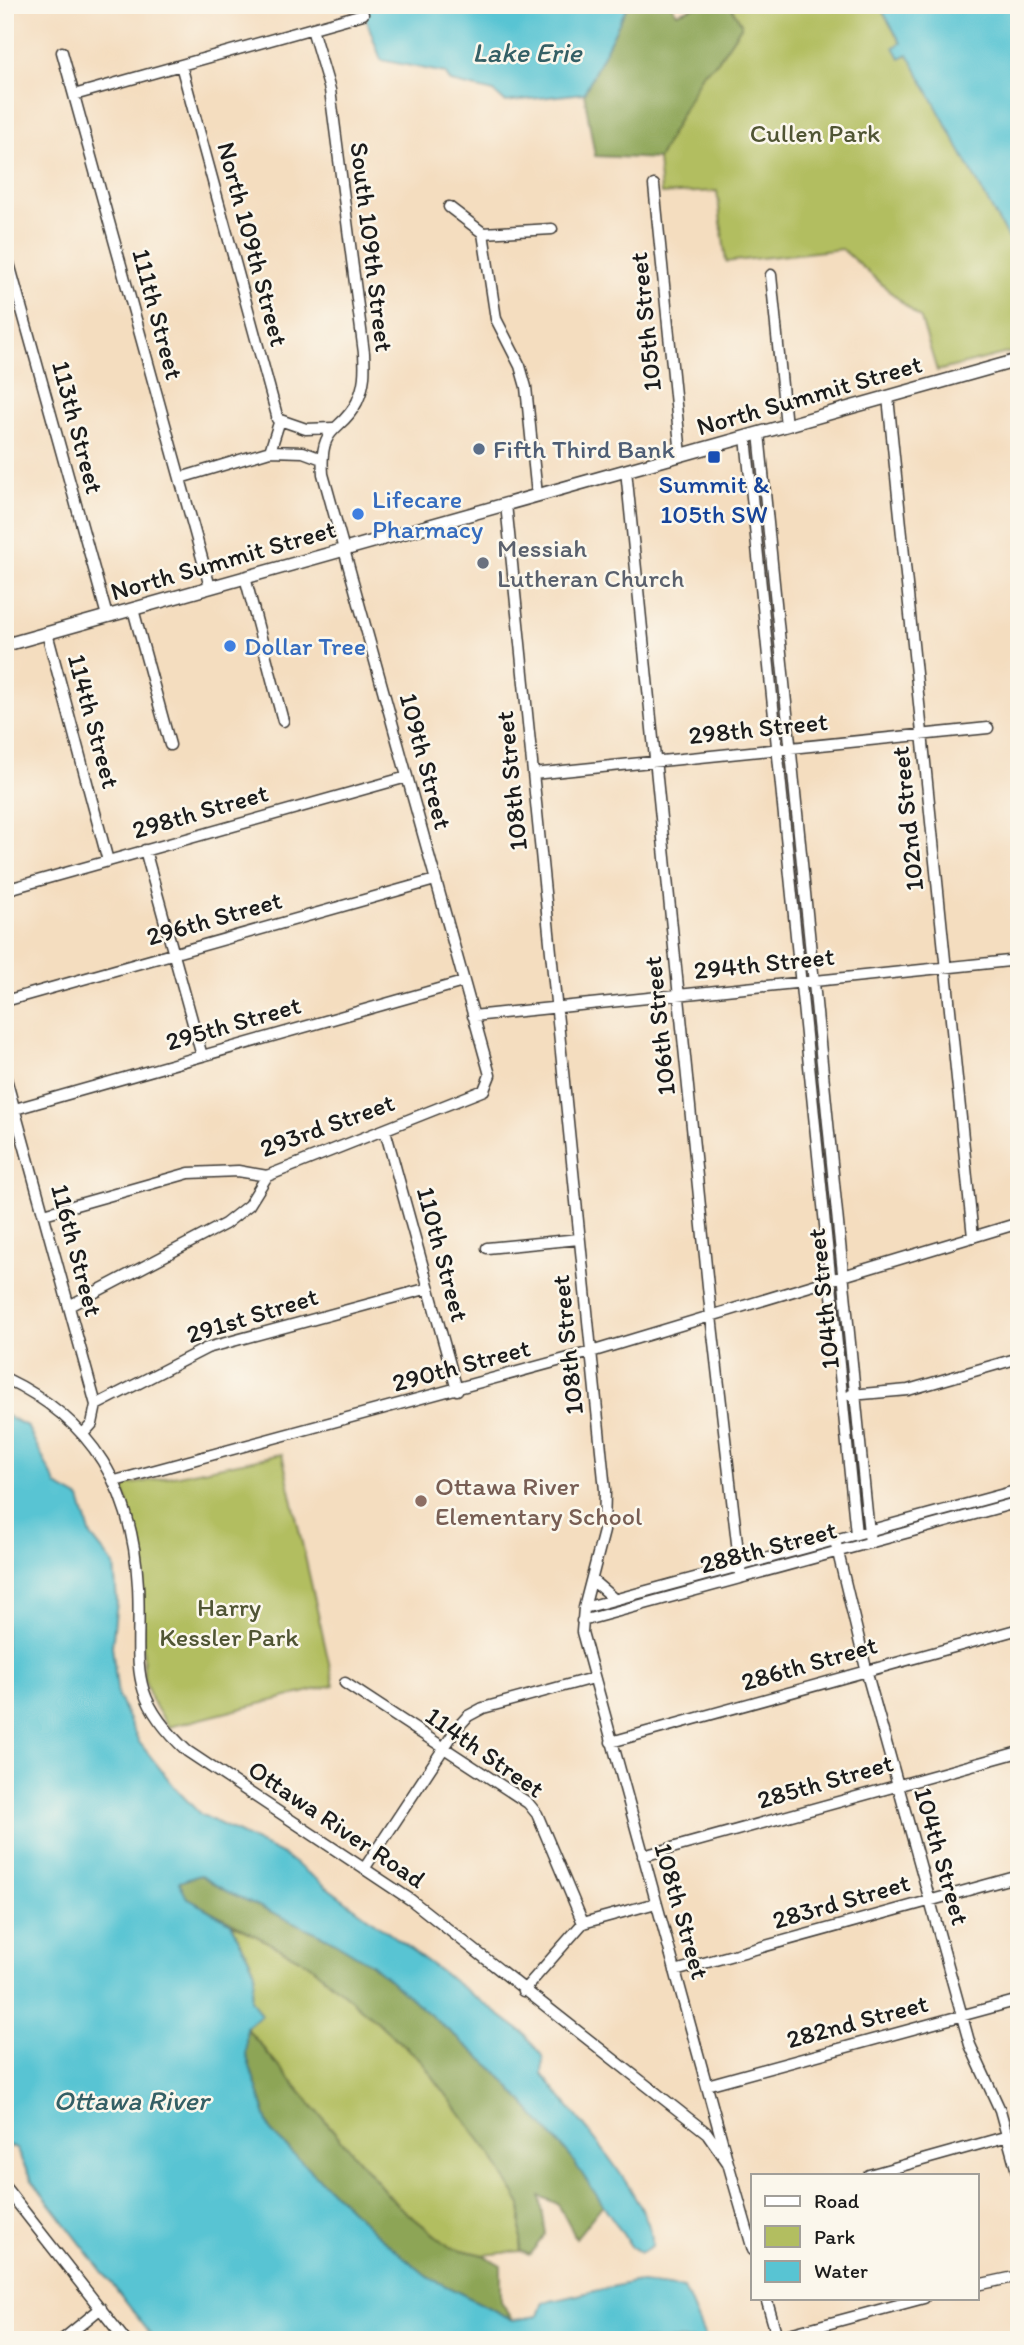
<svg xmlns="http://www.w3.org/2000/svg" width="1024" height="2345" font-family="Itim,sans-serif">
	<rect width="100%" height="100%" fill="#fbf7ec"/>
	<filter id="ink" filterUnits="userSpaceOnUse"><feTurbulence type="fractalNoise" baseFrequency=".0143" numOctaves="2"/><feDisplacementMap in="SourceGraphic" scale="14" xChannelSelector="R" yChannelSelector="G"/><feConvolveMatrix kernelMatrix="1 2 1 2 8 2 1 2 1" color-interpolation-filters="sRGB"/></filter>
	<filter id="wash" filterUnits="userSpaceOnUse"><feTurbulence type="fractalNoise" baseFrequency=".00686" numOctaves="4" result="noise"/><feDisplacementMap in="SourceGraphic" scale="28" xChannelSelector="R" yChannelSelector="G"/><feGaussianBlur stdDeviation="1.57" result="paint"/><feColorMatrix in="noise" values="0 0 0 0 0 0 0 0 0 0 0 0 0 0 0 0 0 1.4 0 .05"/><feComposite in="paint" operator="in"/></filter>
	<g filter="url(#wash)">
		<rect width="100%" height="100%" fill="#f4ddbf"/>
		<path fill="#b2be60" stroke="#676d3e" stroke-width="2" d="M730 5H879L901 43 900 57 908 53 1019 259V350L937 371 921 319 842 249 726 262 717 191 661 194 658 159 702 74 717 62 742 25Z
			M282 1454 334 1685 169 1727 151 1700 144 1677 140 1551 123 1486Z
			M231 1923 309 1964 419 2058 492 2156 521 2205V2251L483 2255 450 2247 395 2203 246 2028 255 1971Z"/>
		<path fill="#8da556" stroke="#546039" stroke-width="2" d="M628 5H671L677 13 700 5H730L742 25 717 62 702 74 658 159 595 156 584 93Z
			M200 1875 226 1891 328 1938 371 1964 495 2070 570 2156 604 2203 576 2238 558 2204 540 2196 546 2234 529 2255 521 2251V2205L492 2156 419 2058 309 1964 186 1898 179 1882Z
			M246 2028 395 2203 450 2247 483 2255 501 2265V2301L513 2320 428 2277 374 2232 271 2132 246 2054Z"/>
		<path fill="#58c4d3" stroke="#3a7078" stroke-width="2" d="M361 5H628L584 93 505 102 494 92 451 82 445 73 381 60Z
			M879 5H1019V259L908 54 900 58 894 47 901 43Z
			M5 1415 27 1426 57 1486 80 1499 91 1536 114 1565 117 1602 112 1646 118 1696 139 1742 178 1791 200 1814 285 1856 525 2034 543 2057 542 2074C569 2108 657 2206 652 2246L641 2253 631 2246 570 2156 495 2070 434 2018 371 1964 328 1938 226 1891 200 1875 179 1882 187 1898 231 1923 255 1971 251 1999 261 2015 246 2028V2054L271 2132 374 2232 428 2277 513 2320 538 2316 543 2302 556 2300 633 2282 684 2288 706 2340H155L31 2179 16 2149 5 2144Z"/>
	</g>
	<g filter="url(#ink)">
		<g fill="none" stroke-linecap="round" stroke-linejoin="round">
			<g stroke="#3c3934" stroke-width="13">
				<path id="minor" d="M62 52 210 587
					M74 95 363 14
					M654 185 681 455
					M449 207 483 233 552 229
					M483 233 496 319 520 366 526 387 537 495
					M5 249 107 616
					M771 275 786 426
					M888 397 973 1237
					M277 419 306 429 333 428
					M759 433 870 1543
					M746 437 856 1534
					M270 451 303 452 322 459
					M626 470 711 1316 741 1578
					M180 478 270 451 279 423 181 65
					M506 504 605 1490 604 1531 584 1608 582 1632 728 2163
					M245 577 283 721
					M133 609 170 745
					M5 633 8 644
					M47 633 108 861
					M533 774 988 728
					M145 850 202 1056
					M5 890 407 777
					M5 1001 435 880
					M473 1016 1019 960
					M5 1075 96 1405 92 1424 83 1434
					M15 1109 463 982
					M385 1130 457 1390
					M44 1214 189 1173 238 1171 267 1176 484 1090 490 1075 323 474C319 423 341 434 357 402 365 385 365 371 364 353L330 90 312 29
					M487 1248 579 1239
					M69 1306 225 1224 249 1205 267 1176
					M5 1378C93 1420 133 1489 138 1586 142 1662 123 1692 187 1751L411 1900 707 2133 728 2163 753 2250
					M851 1395 908 1390 1019 1358
					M96 1405 207 1348 429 1288
					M115 1481 591 1352 1019 1223
					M835 1540 869 1681 970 2045 1000 2110 1019 2179
					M592 1580 614 1599
					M584 1608 1019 1490
					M582 1621 1019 1502
					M345 1683 528 1803 537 1814 583 1923
					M611 1742 1019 1629
					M643 1856 1019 1752
					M364 1869 457 1728 468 1716 483 1708 593 1678
					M675 1971 1019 1876
					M523 1991 583 1923 656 1903
					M707 2085 1019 2000
					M869 2175 1019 2133
					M5 2187 125 2340
					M977 2285 1019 2276
					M766 2298 778 2340
					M778 2337 924 2298
					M62 2340 101 2308"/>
			</g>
			<g stroke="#3c3934" stroke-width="15">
				<path id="major" d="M5 645 1019 360"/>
			</g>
			<use href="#minor" stroke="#fff" stroke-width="10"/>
			<use href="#major" stroke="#fff" stroke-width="12"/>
		</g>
	</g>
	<circle fill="#5c6f8a" stroke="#fbf7ec" stroke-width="2.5" cx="479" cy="449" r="7"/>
	<rect fill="#1a4fb4" stroke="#fbf7ec" stroke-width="2.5" x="707" y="450" width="14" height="14" rx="3.5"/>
	<g fill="#3f7fe0" stroke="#fbf7ec" stroke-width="2.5">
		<circle cx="358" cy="514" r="7"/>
		<circle cx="230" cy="646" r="7"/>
	</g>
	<circle fill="#6b7280" stroke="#fbf7ec" stroke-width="2.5" cx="483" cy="563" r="7"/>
	<circle fill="#8d6e63" stroke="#fbf7ec" stroke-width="2.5" cx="421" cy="1501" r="7"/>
	<g text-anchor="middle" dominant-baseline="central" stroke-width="5" stroke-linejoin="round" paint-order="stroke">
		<g font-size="26" fill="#505534" stroke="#fbf7ec">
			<text x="815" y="133">Cullen Park</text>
			<text x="229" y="1607">Harry<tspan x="229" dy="30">Kessler Park</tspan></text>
		</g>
		<g font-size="26" fill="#1c1c1c" stroke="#fbf7ec">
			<text transform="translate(253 244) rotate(75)">North 109th Street</text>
			<text transform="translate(372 247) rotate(83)">South 109th Street</text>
			<text transform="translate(158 314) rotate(75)">111th Street</text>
			<text transform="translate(645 322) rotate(-96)">105th Street</text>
			<text transform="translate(809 395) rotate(-16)">North Summit Street</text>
			<text transform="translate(78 427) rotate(75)">113th Street</text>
			<text transform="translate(223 560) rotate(-16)">North Summit Street</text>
			<text transform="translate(94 721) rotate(75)">114th Street</text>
			<text transform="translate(758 728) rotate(-6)">298th Street</text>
			<text transform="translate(426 761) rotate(75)">109th Street</text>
			<text transform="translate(511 781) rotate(-96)">108th Street</text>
			<text transform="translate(200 811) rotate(-16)">298th Street</text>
			<text transform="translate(907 819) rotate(-96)">102nd Street</text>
			<text transform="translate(214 918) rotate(-16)">296th Street</text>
			<text transform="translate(764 963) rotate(-6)">294th Street</text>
			<text transform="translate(233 1023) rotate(-16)">295th Street</text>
			<text transform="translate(659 1026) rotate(-96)">106th Street</text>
			<text transform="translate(327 1125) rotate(-20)">293rd Street</text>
			<text transform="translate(77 1250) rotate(75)">116th Street</text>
			<text transform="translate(443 1254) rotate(75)">110th Street</text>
			<text transform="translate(823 1299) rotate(-96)">104th Street</text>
			<text transform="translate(252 1315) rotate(-17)">291st Street</text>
			<text transform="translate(567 1345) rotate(-96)">108th Street</text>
			<text transform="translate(461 1365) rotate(-15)">290th Street</text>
			<text transform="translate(768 1547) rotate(-15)">288th Street</text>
			<text transform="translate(809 1663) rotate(-16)">286th Street</text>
			<text transform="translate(485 1752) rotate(35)">114th Street</text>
			<text transform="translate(825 1781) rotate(-16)">285th Street</text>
			<text transform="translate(337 1824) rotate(34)">Ottawa River Road</text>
			<text transform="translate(942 1856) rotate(74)">104th Street</text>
			<text transform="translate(841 1901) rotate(-16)">283rd Street</text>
			<text transform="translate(682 1911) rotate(74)">108th Street</text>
			<text transform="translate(857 2021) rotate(-15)">282nd Street</text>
		</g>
		<g font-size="26" fill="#4e5e75" stroke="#fbf7ec" text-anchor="start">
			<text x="493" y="449">Fifth Third Bank</text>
		</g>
		<g font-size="26" fill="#164399" stroke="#fbf7ec">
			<text x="714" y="484">Summit &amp;<tspan x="714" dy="30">105th SW</tspan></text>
		</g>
		<g font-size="26" fill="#366cbe" stroke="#fbf7ec" text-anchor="start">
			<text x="372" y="499">Lifecare<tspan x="372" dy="30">Pharmacy</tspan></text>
			<text x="244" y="646">Dollar Tree</text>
		</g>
		<g font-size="26" fill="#5b616d" stroke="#fbf7ec" text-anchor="start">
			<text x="497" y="548">Messiah<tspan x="497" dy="30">Lutheran Church</tspan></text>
		</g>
		<g font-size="26" fill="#785e54" stroke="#fbf7ec" text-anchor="start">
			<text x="435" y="1486">Ottawa River<tspan x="435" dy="30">Elementary School</tspan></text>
		</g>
		<g font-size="28" font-style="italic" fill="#345f65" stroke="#fbf7ec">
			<text x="527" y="52">Lake Erie</text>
			<text x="131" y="2100">Ottawa River</text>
		</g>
	</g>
	<rect width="1024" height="2345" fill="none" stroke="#fbf7ec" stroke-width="28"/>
	<rect x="751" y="2174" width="228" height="126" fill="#fbf7ec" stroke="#a29f99" stroke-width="2"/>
	<rect x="765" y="2196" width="35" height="10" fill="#ffffff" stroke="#a29f99" stroke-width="2"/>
	<text x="814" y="2208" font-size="21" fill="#1c1c1c">Road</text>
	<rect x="765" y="2226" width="35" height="21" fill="#b2be60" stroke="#a29f99" stroke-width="2"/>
	<text x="814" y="2244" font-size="21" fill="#1c1c1c">Park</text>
	<rect x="765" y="2261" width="35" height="21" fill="#58c4d3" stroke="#a29f99" stroke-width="2"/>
	<text x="814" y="2278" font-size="21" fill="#1c1c1c">Water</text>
</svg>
